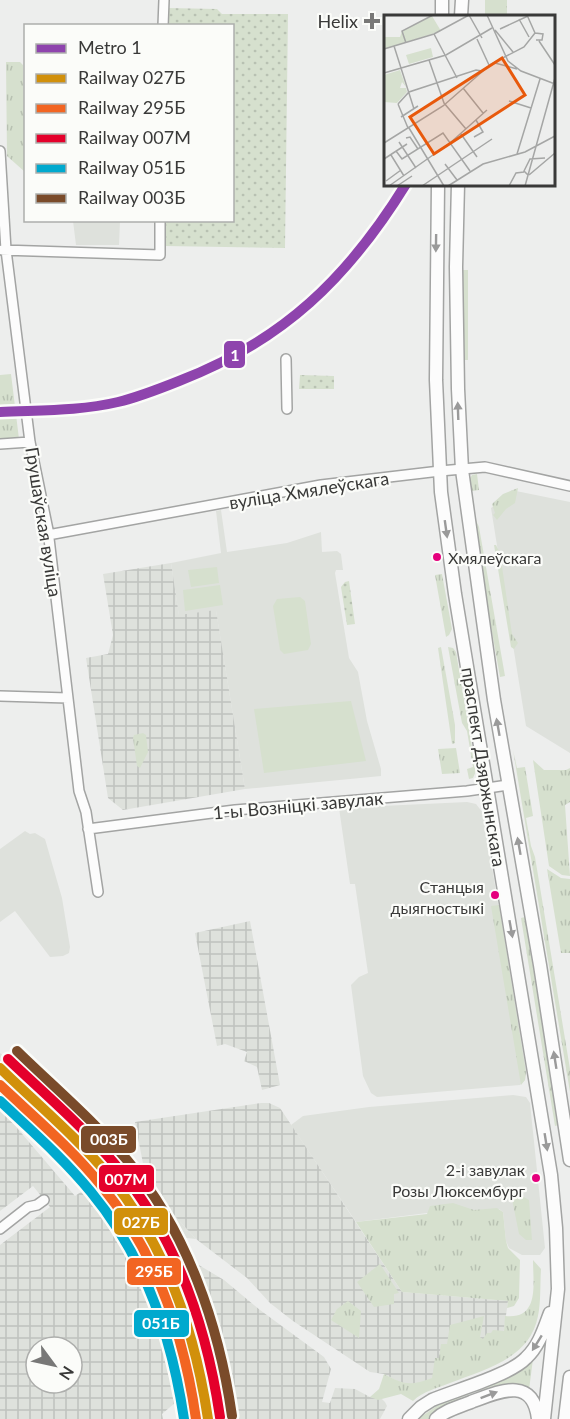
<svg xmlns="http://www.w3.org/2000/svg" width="570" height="1419" font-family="Lato,sans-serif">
	<defs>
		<pattern id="industrial-grid" width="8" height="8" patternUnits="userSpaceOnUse" patternTransform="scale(1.5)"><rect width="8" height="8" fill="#dee1dc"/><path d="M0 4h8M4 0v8" fill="none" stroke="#bfc2be"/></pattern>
		<pattern id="grass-tufts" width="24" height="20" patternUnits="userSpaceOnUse" patternTransform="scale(1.5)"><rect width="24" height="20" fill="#d6e0ce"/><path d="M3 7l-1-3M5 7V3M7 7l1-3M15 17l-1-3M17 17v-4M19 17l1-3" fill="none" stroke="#b8c1b2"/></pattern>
		<pattern id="park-dots" width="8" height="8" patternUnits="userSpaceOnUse" patternTransform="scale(1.5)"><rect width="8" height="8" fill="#d6e0ce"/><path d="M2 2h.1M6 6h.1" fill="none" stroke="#b8c1b2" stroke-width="1.8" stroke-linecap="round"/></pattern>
	</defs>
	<rect width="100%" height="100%" fill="#edeeed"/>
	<path fill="#dee1dc" d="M73 221H120L119 245H76Z
		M516 491 570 502V753L526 726 491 508Z
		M221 510 227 552 287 543 321 532 322 552 337 551 341 554 343 570H336L335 573 349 658 358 672 367 721 381 769V776L245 789 216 611 179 616 171 563 221 553 216 511Z
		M467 802 476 804 483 813 526 1072 525 1080 520 1085 377 1097 371 1093 363 1076 351 985 359 977 368 973 355 884H350L339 808Z
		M25 831 30 834 35 833 45 839 62 898 70 947 69 953 63 956 50 957 15 911 0 922V849Z
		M0 1053 16 1066 115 1169 152 1191 196 1239 131 1232 82 1168 29 1110 0 1083Z
		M513 1095 526 1097 530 1103 545 1248 540 1255H522L509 1248 506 1241 503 1212 499 1209 427 1213 356 1222 291 1125 303 1116 369 1107Z"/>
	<path fill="url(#industrial-grid)" fill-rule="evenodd" d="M171 563 179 615 216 610 245 789 123 810 108 798 86 658 108 654 113 635 103 574Z
		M250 921 280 1085 262 1090 257 1067 244 1061 247 1052 225 1044 217 1046 195 933Z
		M261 1103H269L280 1108 402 1292 508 1301 501 1351 488 1359 414 1385 403 1384 384 1374 370 1372 293 1321 270 1303 247 1278 196 1239 152 1191 145 1174 135 1122Z
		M0 1108 75 1196 94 1183 131 1232 153 1274 170 1311 184 1357 190 1390 162 1414 163 1419H0V1245L50 1207 33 1186 0 1211ZM36 1347H72V1383H36Z
		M192 1261 224 1280 260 1310 324 1357 331 1369 322 1402 330 1403 335 1388 355 1389 370 1397 382 1399 385 1402 387 1406 380 1419H232L223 1397 216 1370 209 1361 200 1318 183 1264Z"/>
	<path fill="url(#grass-tufts)" d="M485 0H507V16H485Z
		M6 62H20L23 65 25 172 7 156Z
		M463 270H468V360H463Z
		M11 374 19 439H0V375Z
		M477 474 479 490 472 491 475 518 479 527 505 676 500 677 484 587 469 480 472 475Z
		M518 488 515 503 506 509 497 520 493 515 495 513 492 504 503 494Z
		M494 545H496L500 553 512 634 518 643 514 649 511 647Z
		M442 574 452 629 449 635 446 637 435 575Z
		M441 647 455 725V743L452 744 438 648Z
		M448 647 453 648 456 652 476 771 473 778 469 779 467 769 473 767 467 731 462 723Z
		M143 733 146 735 148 752 140 768 137 766 133 738 134 735Z
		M456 748 460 773 442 774 438 749Z
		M513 750 517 768 525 767 533 816 526 818 531 846 535 857 570 1069V1092Z
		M533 760 544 770H566L570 768V802L565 805 570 876 562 875 549 866Z
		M547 869 561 878 570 879V953H561Z
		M499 905 526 1072 525 1080 521 1085 491 906Z
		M525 917 559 1125 555 1126 521 918Z
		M510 1189 529 1200 532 1240H526L519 1234Z
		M453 1203 474 1210 497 1208 503 1212 506 1241 508 1248 520 1260 519 1298 514 1306 507 1308 508 1301 402 1292 356 1222 427 1214 430 1206Z
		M533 1260 541 1269C540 1285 541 1301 538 1316 530 1359 485 1369 450 1383 438 1388 423 1391 413 1401L401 1394 378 1400 370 1397 379 1389 384 1374C405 1385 410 1386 432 1378L435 1358H439L441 1344H447L450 1325 484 1316 480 1337 483 1339 487 1333H491L493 1330 504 1331 505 1316C540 1320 533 1284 533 1260Z
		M380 1264 399 1293 394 1294V1304L374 1307 357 1282Z
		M348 1301 361 1311 359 1338 331 1320 337 1309Z
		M533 1359 529 1390C525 1387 520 1385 516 1384 495 1381 441 1403 429 1419H418L438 1405Z"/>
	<path fill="url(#park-dots)" d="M167 8 217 9 222 14H288L285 248 164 246 165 221 232 220V26L167 25Z
		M300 375 334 376V389H299Z
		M349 581 355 624 347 625 341 587 345 582Z"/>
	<path fill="#d6e0ce" d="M217 567 219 583 191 587 188 570Z
		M220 585 223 605 185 611 183 590Z
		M300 597 305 601 311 644 308 650 284 654 280 650 273 606 277 599Z
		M351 701 366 761 264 773 254 709Z"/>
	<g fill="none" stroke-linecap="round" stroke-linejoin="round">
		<g stroke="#a3a4a3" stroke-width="12">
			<path id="minor" d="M163 26 164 0
				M0 151 6 250 30 442 48 530 79 791 86 812 98 892
				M2 250 160 255V220
				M286 359 287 409
				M0 444 30 442
				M48 535 321 485 440 471 485 467 570 486
				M0 696 68 698
				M88 829 235 810 467 791 508 785
				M0 1229 28 1207 37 1205 44 1200"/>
		</g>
		<g stroke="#a3a4a3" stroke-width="15">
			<path id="major" d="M442 16V0
				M461 16 462 0
				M438 184 436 380 441 492 455 594 551 1175 556 1228 558 1289 544 1419
				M458 184 456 267 458 389 462 470 494 700 540 965 570 1160
				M409 1419 421 1407 432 1400C456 1390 510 1375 526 1358 539 1346 544 1329 550 1313
				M436 1419C445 1410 459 1407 471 1402 498 1392 533 1375 538 1419
				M565 1419 570 1377"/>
		</g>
		<use href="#minor" stroke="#fcfcfc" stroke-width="9"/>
		<use href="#major" stroke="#fcfcfc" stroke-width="12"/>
		<path stroke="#c5c5c4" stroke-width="2" stroke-dasharray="8 8" stroke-linecap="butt" d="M0 1061C68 1126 138 1187 175 1275 184 1298 193 1321 200 1344 207 1370 212 1395 222 1419"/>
		<g stroke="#fbfcf9" stroke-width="15">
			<path id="rail-1" d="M0 1068C37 1104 77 1137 110 1177 166 1246 195 1332 208 1419"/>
		</g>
		<g stroke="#fbfcf9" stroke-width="15">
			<path id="rail-2" d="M0 1085C34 1117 71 1148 101 1185 155 1251 184 1335 196 1419"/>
		</g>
		<g stroke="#fbfcf9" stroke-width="15">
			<path id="rail-3" d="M8 1059C46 1095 86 1129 119 1169 177 1239 207 1329 220 1417"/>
		</g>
		<g stroke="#fbfcf9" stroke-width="15">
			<path id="rail-4" d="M0 1101C31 1130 64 1159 91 1192 144 1256 172 1338 184 1419"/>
		</g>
		<g stroke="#fbfcf9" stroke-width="15">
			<path id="rail-5" d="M17 1051C54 1087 94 1121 127 1160 187 1231 219 1325 232 1416"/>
		</g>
		<use href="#rail-1" stroke="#d1900b" stroke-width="10"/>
		<use href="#rail-2" stroke="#f26522" stroke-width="10"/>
		<use href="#rail-3" stroke="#e4002b" stroke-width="10"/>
		<use href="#rail-4" stroke="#00a9ce" stroke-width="10"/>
		<use href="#rail-5" stroke="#7a4b2a" stroke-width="10"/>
		<g stroke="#fbfcf9" stroke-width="15">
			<path id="metro-1" d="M0 412C39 410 80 411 118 402 139 397 159 389 179 381 283 341 348 278 406 184"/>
		</g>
		<use href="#metro-1" stroke="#8e44ad" stroke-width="10"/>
	</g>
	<defs><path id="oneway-solid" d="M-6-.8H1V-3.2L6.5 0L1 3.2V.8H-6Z" transform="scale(1.5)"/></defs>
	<g fill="#9a9a9a">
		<use href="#oneway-solid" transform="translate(436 243) rotate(91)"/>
		<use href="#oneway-solid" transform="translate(458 411) rotate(-92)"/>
		<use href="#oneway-solid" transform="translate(446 529) rotate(82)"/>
		<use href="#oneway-solid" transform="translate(498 727) rotate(-100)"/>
		<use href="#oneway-solid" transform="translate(519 846) rotate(-100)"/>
		<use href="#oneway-solid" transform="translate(511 929) rotate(80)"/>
		<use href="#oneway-solid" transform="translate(555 1060) rotate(-99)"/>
		<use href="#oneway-solid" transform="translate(546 1142) rotate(81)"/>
		<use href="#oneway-solid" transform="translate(537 1343) rotate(122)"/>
		<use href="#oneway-solid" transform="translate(489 1395) rotate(-21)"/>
	</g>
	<path fill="#787877" stroke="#fbfcf9" stroke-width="2" d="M369 12h6v6h6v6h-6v6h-6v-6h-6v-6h6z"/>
	<g fill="#e5007d" stroke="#fbfcf9" stroke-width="2">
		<circle cx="437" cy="557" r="5"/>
		<circle cx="495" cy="895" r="5"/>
		<circle cx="536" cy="1178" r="5"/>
	</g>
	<g text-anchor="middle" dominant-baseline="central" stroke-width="4.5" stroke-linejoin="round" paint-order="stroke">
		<g font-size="16" fill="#393938" stroke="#fbfcf9" text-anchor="end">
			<text x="448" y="557" text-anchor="start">Хмялеўскага</text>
			<text x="484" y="886">Станцыя<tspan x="484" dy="21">дыягностыкі</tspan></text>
			<text x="525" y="1169">2-і завулак<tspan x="525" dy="21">Розы Люксембург</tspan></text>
		</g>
		<g font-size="18" fill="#393938" stroke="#fbfcf9" text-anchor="end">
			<text x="358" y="21">Helix</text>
		</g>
		<g font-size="18" fill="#393938" stroke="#fbfcf9">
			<text transform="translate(309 490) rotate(-9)">вуліца Хмялеўскага</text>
			<text transform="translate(44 522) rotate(81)">Грушаўская вуліца</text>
			<text transform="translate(484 767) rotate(81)">праспект Дзяржынскага</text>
			<text transform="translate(298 805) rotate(-5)">1-ы Возніцкі завулак</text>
		</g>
	</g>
	<g transform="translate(384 15)">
		<rect width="171" height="171" fill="#edeeed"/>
		<path d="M16 55 22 72 18 67 16 73H22L23 77 13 88 0 87V60Z" fill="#d6e0ce"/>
		<path d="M48 1 57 16 0 34V22H16L18 16ZM47 33 49 42 25 49 22 40Z" fill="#d6e0ce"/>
		<path fill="none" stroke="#a5a6a5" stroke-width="1.5" d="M85 0 98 23M103 0 124 46 137 56 171 69M143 0 151 18M135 4 145 22M116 14 144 1M111 15 129 37M151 18 159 19 158 25H152M50 19 73 63M93 24 105 50M155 26 171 50M22 28 18 16 49 0M10 31 30 94M0 34 50 19 85 0M45 45 60 88 82 114M111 48 133 54M0 58 62 40 108 13M79 73 99 98M125 86 147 93M14 89 25 77 92 55 98 56M14 89 24 113M17 102 34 91M25 113 60 171M77 119 93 142M90 122 99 117 92 105M22 123 26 122 34 134M15 127 32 153M0 128 59 91 107 49 140 32 151 18M12 136 18 144 59 118 86 156M133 139 156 64M7 140 20 161M0 144 23 129M61 149 73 165M144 160 140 156 146 144 161 143M145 160 171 138M2 166 17 155M5 171 66 128 103 95M13 171 28 161M38 171 108 124M64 171 99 149 141 137 171 121M125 171 132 158 140 157M141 171 171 63"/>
		<path fill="#e8590c" fill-opacity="0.15" stroke="#e8590c" stroke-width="3" d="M118 43 141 80 50 139 26 102Z"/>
		<rect width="171" height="171" fill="none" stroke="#393938" stroke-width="3"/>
	</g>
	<g stroke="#fbfcf9" stroke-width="2">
		<rect x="223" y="340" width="23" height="29" rx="6" fill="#8e44ad"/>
		<rect x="80" y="1125" width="57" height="29" rx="6" fill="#7a4b2a"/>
		<rect x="98" y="1164" width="57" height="29" rx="6" fill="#e4002b"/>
		<rect x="113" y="1207" width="56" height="29" rx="6" fill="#d1900b"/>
		<rect x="126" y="1257" width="56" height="29" rx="6" fill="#f26522"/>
		<rect x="133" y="1309" width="57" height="29" rx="6" fill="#00a9ce"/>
	</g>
	<g font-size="16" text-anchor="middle" font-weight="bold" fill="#fff">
		<text x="235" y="361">1</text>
		<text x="109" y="1145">003Б</text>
		<text x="126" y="1185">007М</text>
		<text x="141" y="1228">027Б</text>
		<text x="154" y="1277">295Б</text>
		<text x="161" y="1329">051Б</text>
	</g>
	<rect x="24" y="24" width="210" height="198" fill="#fbfcf9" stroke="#adaeac" stroke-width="1.5"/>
	<rect x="36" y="44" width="30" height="9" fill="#8e44ad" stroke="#adaeac" stroke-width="1.5"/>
	<text x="78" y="54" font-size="18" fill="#393938">Metro 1</text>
	<rect x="36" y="74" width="30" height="9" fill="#d1900b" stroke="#adaeac" stroke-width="1.5"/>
	<text x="78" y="84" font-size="18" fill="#393938">Railway 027Б</text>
	<rect x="36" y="104" width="30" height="9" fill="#f26522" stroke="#adaeac" stroke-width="1.5"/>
	<text x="78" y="114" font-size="18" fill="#393938">Railway 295Б</text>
	<rect x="36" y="134" width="30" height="9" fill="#e4002b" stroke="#adaeac" stroke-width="1.5"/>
	<text x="78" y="144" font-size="18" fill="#393938">Railway 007М</text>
	<rect x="36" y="164" width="30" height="9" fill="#00a9ce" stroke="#adaeac" stroke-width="1.5"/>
	<text x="78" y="174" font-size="18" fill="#393938">Railway 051Б</text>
	<rect x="36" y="194" width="30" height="9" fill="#7a4b2a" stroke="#adaeac" stroke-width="1.5"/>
	<text x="78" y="204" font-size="18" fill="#393938">Railway 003Б</text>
	<g transform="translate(54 1365) rotate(123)"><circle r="28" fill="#fbfcf9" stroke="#adaeac" stroke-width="1.5"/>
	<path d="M0-4.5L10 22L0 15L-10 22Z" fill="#787877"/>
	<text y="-9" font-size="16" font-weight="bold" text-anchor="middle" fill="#393938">N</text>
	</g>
</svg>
